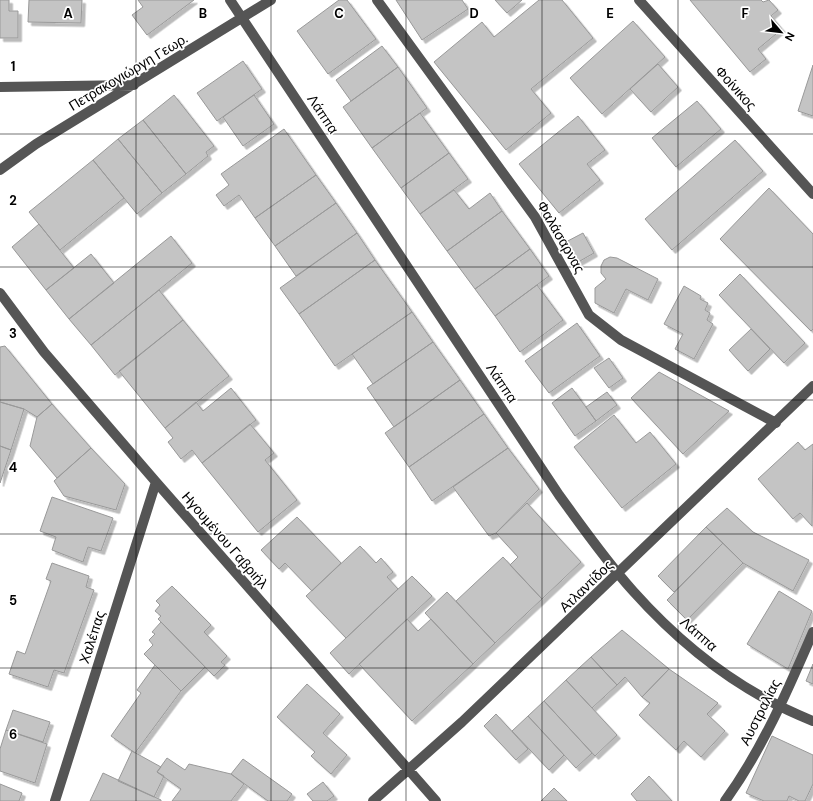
<svg xmlns="http://www.w3.org/2000/svg" width="813" height="801" font-family="'DM Sans',sans-serif">
	<defs>
		<filter id="shadow"><feDropShadow dx="3.5" dy="3.5" stdDeviation="0" flood-color="#0004"/></filter>
	</defs>
	<rect width="100%" height="100%" fill="#fff"/>
	<path fill="#c4c4c4" stroke="#999" filter="url(#shadow)" d="M0 0H9V11H18V38H0Z
		M29 0H82L81 23 28 22Z
		M138 0H194L147 35 132 15 143 7Z
		M339 0H347L376 39 328 74 297 31Z
		M396 0H462L468 9 422 40Z
		M495 0H522L507 13Z
		M539 0H562L593 38 531 89 551 113 506 150 434 62 482 22 494 37Z
		M690 0H761L763 2 769 0 778 10 771 16 782 29 758 49 766 59 750 72Z
		M633 21 665 57 602 114 570 78Z
		M382 46 398 67 351 101 336 80Z
		M243 61 262 89 217 121 197 93Z
		M658 64 678 87 651 112 630 89Z
		M813 65V116L798 111Z
		M398 67 427 108 372 148 343 107Z
		M174 95 214 146 206 152 208 156 186 174 143 120Z
		M254 95 274 124 243 146 223 117Z
		M697 101 721 129 676 167 652 138Z
		M420 113 449 153 401 188 372 148Z
		M578 116 605 150 587 164 600 180 559 213 519 164Z
		M143 120 186 174 162 193 118 139Z
		M284 129 316 175 255 218 239 195 224 206 216 195 229 185 221 174Z
		M118 139 162 193 137 214 93 160Z
		M735 140 763 171 672 250 645 219Z
		M449 153 468 179 420 214 401 188Z
		M93 160 124 198 60 250 29 212Z
		M316 175 336 203 275 246 255 218Z
		M769 188 813 234V329L811 331 720 239Z
		M454 190 469 209 490 193 502 211 447 251 420 214Z
		M336 203 357 233 296 276 275 246Z
		M502 211 530 249 475 289 447 251Z
		M39 224 74 268 46 290 12 247Z
		M357 233 375 260 299 314 280 288Z
		M583 233 594 253 573 265 562 244Z
		M171 236 192 263 91 345 69 319Z
		M530 249 549 276 495 316 475 289Z
		M91 254 114 283 69 319 46 290Z
		M610 257 617 258 658 279 648 300 626 289 614 313 595 303V288L606 279 601 273V266L604 260Z
		M375 260 412 312 335 366 299 314Z
		M740 274 805 343 784 363 719 295Z
		M537 285 563 320 520 352 495 316Z
		M684 286 701 296 700 299 708 303 705 310 710 313 707 320 713 324 694 359 675 349 683 334 664 324Z
		M159 290 183 320 115 375 91 345Z
		M412 312 433 342 373 384 352 354Z
		M183 320 229 376 165 428 119 371Z
		M577 323 600 356 549 393 525 361Z
		M751 329 770 349 748 371 729 350Z
		M433 342 460 380 394 427 367 388Z
		M5 346 52 404 37 417 24 409 0 402V347Z
		M609 358 623 378 609 388 594 368Z
		M659 372 729 411 683 454 631 398Z
		M460 380 484 414 409 467 385 433Z
		M231 388 256 420 202 463 192 450 181 459 168 442 173 438 165 428 196 402 203 411Z
		M572 388 596 421 575 436 552 403Z
		M607 392 617 405 596 421 586 407Z
		M0 402 24 409 11 450 0 446Z
		M52 404 91 448 57 478 30 446 37 417Z
		M484 414 508 448 432 501 409 467Z
		M614 415 636 443 650 432 676 464 622 508 574 447Z
		M250 424 274 453 265 460 297 500 258 532 202 463Z
		M798 442 805 450 813 444 812 526 800 513 793 519 758 479Z
		M0 446 11 450 0 483Z
		M91 448 125 484 116 510 64 496 54 481Z
		M508 448 539 489 496 533 489 536 453 487Z
		M52 497 113 518 101 551 88 547 83 562 52 550 56 537 40 531Z
		M527 503 581 562 542 599 510 565 518 557 496 533Z
		M727 508 753 532 809 560 793 591 743 563 706 527Z
		M297 517 341 563 312 591 285 563 279 569 261 550Z
		M706 527 723 543 674 592 658 576Z
		M723 543 743 563 687 620 667 600Z
		M360 546 376 563 381 558 393 572 387 577 398 589 346 638 306 596Z
		M503 557 542 599 495 643 456 601Z
		M52 563 89 576 86 587 94 590 64 673 54 670 48 687 9 674 17 651 25 654 51 581 46 579Z
		M412 576 432 596 349 674 330 653Z
		M172 586 211 625 204 632 227 656 221 662 225 665 214 676 158 619 161 616 155 611 160 605 156 601Z
		M779 591 812 611 788 669 747 644Z
		M447 592 495 643 473 664 425 613Z
		M407 619 418 631 431 619 473 664 412 721 359 664Z
		M161 622 205 667 181 691 144 654 153 645 149 640 155 634 152 632Z
		M622 630 669 669 642 697 625 677 617 685 591 657Z
		M591 657 617 685 592 708 566 680Z
		M813 664V684L806 681Z
		M155 665 181 691 135 753 111 736 141 693 137 690Z
		M669 669 718 703 707 714 725 731 701 757 684 741 676 750 639 715 650 703 642 697Z
		M566 680 617 735 595 756 544 701Z
		M307 684 340 714 323 733 347 755 331 774 311 756 315 752 277 717Z
		M544 701 592 753 576 768 528 716Z
		M13 710 50 722 43 742 6 730Z
		M496 714 528 749 516 760 484 726Z
		M528 716 564 755 549 770 512 731Z
		M6 730 47 744 35 783 0 771V749Z
		M772 736 813 755V784L805 801H799L789 796 787 801H764L746 793Z
		M132 751 161 767 157 772 164 776 154 797 118 781Z
		M167 758 185 770 189 764 231 774 244 784 231 801H172L181 789 157 772Z
		M243 759 292 794 287 801H268L231 774Z
		M103 773 161 800V801H90Z
		M649 776 672 801H637L631 794Z
		M323 782 334 796 327 801H313L307 794Z
		M0 784 22 793 19 801H0Z
		M554 788 567 801H541Z"/>
	<g fill="none" stroke-linecap="round" stroke-linejoin="round">
		<path stroke="#555" stroke-width="10" d="M230 0 559 495C583 528 606 561 633 591 683 647 744 694 813 721
			M377 0 535 217 589 315 621 340 776 423
			M639 0 813 194
			M0 87 134 85
			M0 170 36 144 271 0
			M0 293 44 352 156 482 436 801
			M55 801 156 482
			M373 801 462 722 813 386
			M725 801C762 750 788 690 813 632"/>
	</g>
	<path fill="none" stroke="#000" stroke-width="1" stroke-opacity="0.55" d="M136 0V801M271 0V801M406 0V801M542 0V801M678 0V801M0 134H813M0 267H813M0 400H813M0 534H813M0 668H813"/>
	<g text-anchor="middle" dominant-baseline="central" stroke-width="3.5" stroke-linejoin="round" paint-order="stroke">
		<g font-size="14" fill="#000" stroke="#fff">
			<text transform="translate(128 72) rotate(-31)">Πετρακογιώργη Γεωρ.</text>
			<text transform="translate(736 88) rotate(48)">Φοίνικος</text>
			<text transform="translate(323 114) rotate(56)">Λάππα</text>
			<text transform="translate(561 237) rotate(60)">Φαλάσαρνας</text>
			<text transform="translate(502 383) rotate(56)">Λάππα</text>
			<text transform="translate(225 540) rotate(49)">Ηγουμένου Γαβριήλ</text>
			<text transform="translate(586 586) rotate(-44)">Ατλαντίδος</text>
			<text transform="translate(699 634) rotate(41)">Λάππα</text>
			<text transform="translate(92 637) rotate(-72)">Χαλέπας</text>
			<text transform="translate(760 712) rotate(-63)">Αυστραλίας</text>
		</g>
	</g>
	<g font-size="13" text-anchor="middle" font-weight="bold" fill="#000" stroke="#fff" stroke-width="3.5" stroke-linejoin="round" paint-order="stroke">
		<text x="68" y="18">A</text>
		<text x="203" y="18">B</text>
		<text x="339" y="18">C</text>
		<text x="474" y="18">D</text>
		<text x="610" y="18">E</text>
		<text x="745" y="18">F</text>
		<text x="13" y="71">1</text>
		<text x="13" y="205">2</text>
		<text x="13" y="338">3</text>
		<text x="13" y="472">4</text>
		<text x="13" y="605">5</text>
		<text x="13" y="739">6</text>
	</g>
	<g transform="translate(781 32) rotate(118)" stroke="#ffffff" stroke-width="3" paint-order="stroke">
	<path d="M0-3L7 15L0 10L-7 15Z" fill="#000000"/>
	<text y="-6" font-size="11" font-weight="bold" text-anchor="middle" fill="#000000">N</text>
	</g>
</svg>
